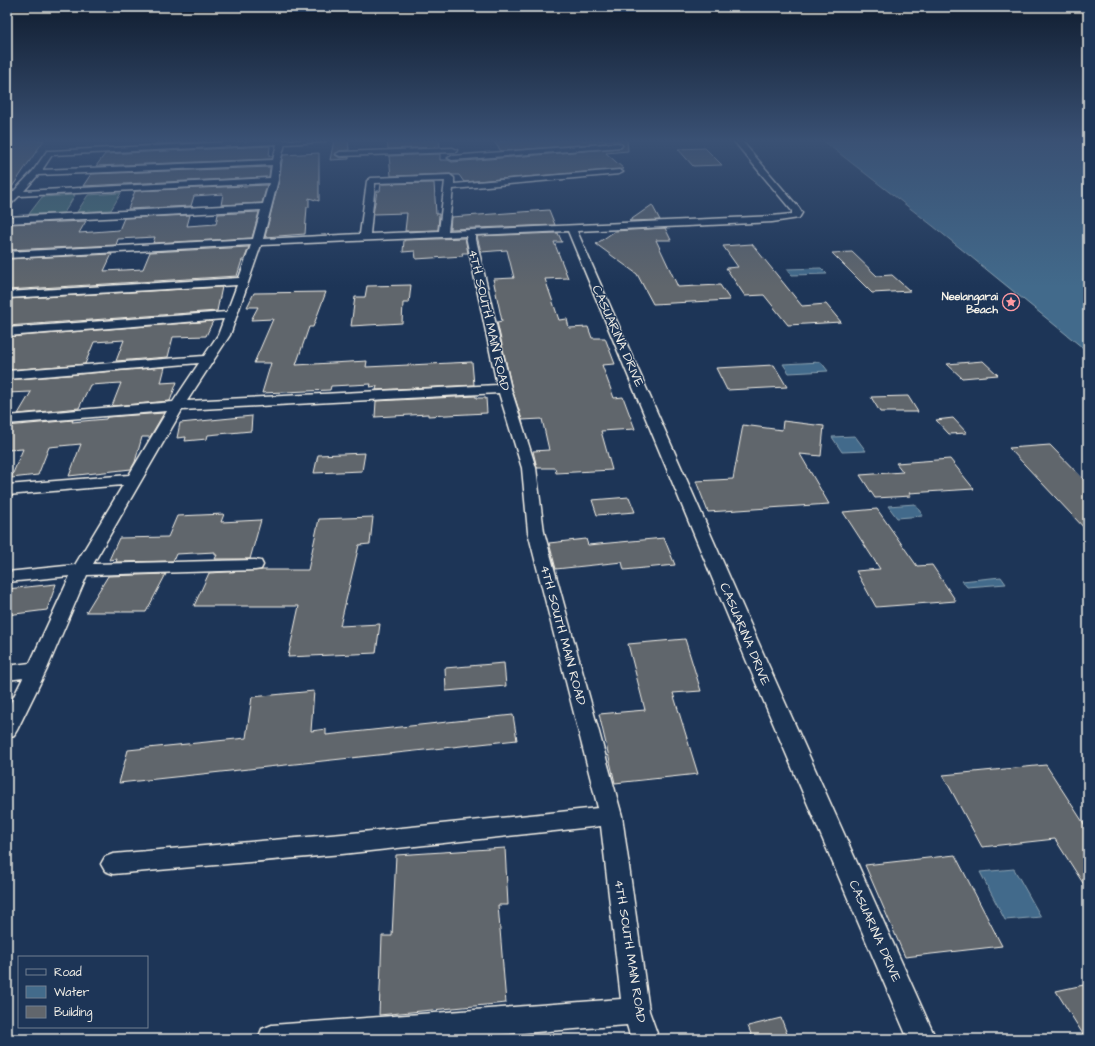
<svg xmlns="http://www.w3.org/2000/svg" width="1095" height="1046" font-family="'Architects Daughter',sans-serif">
	<rect width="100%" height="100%" fill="#1d3557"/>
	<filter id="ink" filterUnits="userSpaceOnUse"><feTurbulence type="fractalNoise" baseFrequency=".025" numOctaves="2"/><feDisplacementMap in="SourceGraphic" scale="8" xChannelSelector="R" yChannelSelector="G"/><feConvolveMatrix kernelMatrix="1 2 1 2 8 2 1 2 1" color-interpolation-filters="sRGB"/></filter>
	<g filter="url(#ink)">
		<path fill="#4a7073" stroke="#9fb0ae" d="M121 193 111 210 77 212 88 195Z
			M75 195 64 213 29 214 42 197Z"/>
		<path fill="#436b8b" stroke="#8aa1b0" d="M822 140H1088V352L933 226Z
			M821 268 827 274 792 275 787 269Z
			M821 362 828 371 789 373 783 364Z
			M855 436 866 451 842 452 832 437Z
			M915 504 923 516 897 518 888 506Z
			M1001 577 1006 584 967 587 962 581Z
			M1014 869 1041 917 1005 920 980 872Z"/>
		<path fill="#61666c" stroke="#f4f1e8" d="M7 140H44L10 190H7Z
			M206 140 205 142 156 144V142L164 141Z
			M334 140H348L349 150 339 151 335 155 340 158 349 157V159L330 160Z
			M387 140H439L440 147 388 149Z
			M523 140H627L628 151 606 153 624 169 464 182 459 175H453L450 174 391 176 389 156 440 154V160H448L452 162 621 148 623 145 618 142 501 151 494 142Z
			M270 146 269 156H273L272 159 96 166 105 154Z
			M705 148 722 165 693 166 678 149Z
			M319 153V201L309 198V207H307L305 234 265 237 279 180 283 155Z
			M270 167 269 177 83 186 91 174Z
			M434 183 436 214H439L438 230 405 231 407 213 373 214 377 191H380L381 184Z
			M267 185 262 203 221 205 223 194 194 196 191 206 128 209 135 191Z
			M652 205 660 220 629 221Z
			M549 210 555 225 450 229 451 217Z
			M259 212 252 238 153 243 155 237 118 239 116 245 7 250V224L86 221 79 233 119 230 124 218 190 215 187 226 216 224 218 214Z
			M665 228 671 240H656L678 287 720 285 730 300 653 304 637 274 596 244 615 231Z
			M558 233 562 242H554L568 278 545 279 559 320 567 319 569 328 588 327 592 338H605L615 364 602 365 614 398 623 397 635 429 601 431 612 470 556 473 555 468H537L533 451 549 450 542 419 522 420 512 389 497 322 502 321 493 279 514 278 507 250 481 252 477 236Z
			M465 238 468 253H462L463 256 416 259 415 251 403 252 404 240Z
			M752 244 802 306 826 304 841 322 788 325 764 295 745 296 726 268 738 267 723 246Z
			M249 247 244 260H242L237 276 7 290V259L112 254 104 271 143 269 150 252Z
			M852 252 877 276 892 275 910 291 872 293 832 253Z
			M411 285 409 303H403L402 323 351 326 355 297H365L367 286Z
			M222 287 217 311 7 326V299Z
			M326 292 313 327H309L296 365 367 361 366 367 472 362 474 385 376 390 377 386 370 387 371 384 331 386 330 390 262 393 271 363H254L273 319 251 320 258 307H247L254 293Z
			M213 321 206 336 173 337 168 357 116 361 124 340 94 342 85 364 7 370V337Z
			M983 361 998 375 962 378 947 364Z
			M774 365 787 387 727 390 716 368Z
			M165 367 161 383 177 382 170 401 112 406 121 383 90 385 79 408 18 414 31 392 7 393V380Z
			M476 396V398H486L487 413 428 416V414L375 417 376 401Z
			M908 396 918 412H880L871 397Z
			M164 413 150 437H142L135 462 131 469 69 476 81 444 49 447 38 475 11 478 23 449 7 450V426L73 420 72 422 106 419 107 417Z
			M252 416 251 431 208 435 207 439 185 441 186 437 177 438 180 423Z
			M953 418 967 433 949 434 936 420Z
			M783 421 824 426 821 456 800 454 829 504 708 512 696 481 733 479 743 425 782 430Z
			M1050 445 1088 484V532L1009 448Z
			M365 453 362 471 314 473 318 455Z
			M950 459 974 489 909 493 911 496 875 498 860 475 903 472 896 463Z
			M629 497 635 512 597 515 592 500Z
			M877 509 917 566 932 565 956 601 876 607 856 571 880 569 843 512Z
			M224 514 221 522 261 520 250 559H215L217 555H215V552L176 554 173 561 116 562 117 559 109 560 119 538 168 537 177 516Z
			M373 517 370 544 359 545 340 626 380 624 376 653 288 657 299 606H194L209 573 262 570H308L319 519Z
			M664 538 675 565 624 570 622 562 556 569 549 543 586 539 588 545Z
			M166 574 146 612H86L108 576Z
			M56 584 47 610 7 615V589Z
			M685 639 701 691 673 693 698 774 615 783 599 714 645 710 628 644Z
			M504 663 506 686 446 691 445 668Z
			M314 691 311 731 326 729V735L513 715 517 740 119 783 128 750 246 738 252 697Z
			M1046 765 1088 830V891L1055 839 982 847 943 775Z
			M505 848 508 905H498L506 1003 379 1015 382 936H392L396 855Z
			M955 855 1002 946 905 957 865 865Z
			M1088 984V1039H1086L1056 991Z
			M781 1018 789 1039H753L748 1026Z"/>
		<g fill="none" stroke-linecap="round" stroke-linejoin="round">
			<g stroke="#f4f1e8" stroke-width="3">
				<path id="street" d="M271 140H327L323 142 285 144 280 162 278 180 263 239 360 234 367 181 371 178 450 175 454 178V184L619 170 623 172 619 174 453 189 448 231 772 216 792 214V211L733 140H741L799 208 802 213 799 218 772 222 577 231 767 662 936 1039H908L747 662 568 231 475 235 511 389 536 468 544 532 622 816 649 1011 659 1039H631L627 1025 446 1039H258L262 1029 272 1025 621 999 601 826 342 854 113 874 105 871 101 864 105 857 113 854 342 834 598 808 528 532 522 468 499 393 182 410 93 564 255 560 261 561 263 565 261 569 255 570 87 575 47 669 17 730 14 735 7 738V710L23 678 7 680V666L30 663 70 576 7 582V572L75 565 123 485 7 495V485L129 475 167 411 7 424V416L173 402 199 363 7 379V371L204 356 218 335 224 319 7 336V328L227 312 237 285 7 298V292L239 278 251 245 7 258V252L253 239 261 210 7 223V217L263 204 269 183 19 196 10 205 7 206V198L9 196H7V192L14 191 33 171 47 151H50ZM277 144 273 160 42 170 52 155ZM272 165 270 178 24 191 38 175ZM445 181 439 231 370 234 375 183ZM466 236 497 385 187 401 230 335 261 245Z
					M618 143 622 145 621 147 452 160 448 158 452 156Z
					M453 148 457 150 456 152 340 156 336 154 340 152Z"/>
			</g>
			<use href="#street" fill="#1d3557" fill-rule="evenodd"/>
		</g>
	</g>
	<linearGradient id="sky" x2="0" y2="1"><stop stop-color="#101d30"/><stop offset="0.49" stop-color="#3a5174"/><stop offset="1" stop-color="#3a5174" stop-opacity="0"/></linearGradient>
	<rect width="1095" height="287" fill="url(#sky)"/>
	<defs>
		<g id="sight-ring" transform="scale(0.9)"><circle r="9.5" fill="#1d3557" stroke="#ff9aa2" stroke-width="1.5"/><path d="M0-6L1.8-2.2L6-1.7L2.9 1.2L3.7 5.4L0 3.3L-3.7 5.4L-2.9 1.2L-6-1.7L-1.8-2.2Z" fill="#ff9aa2"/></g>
	</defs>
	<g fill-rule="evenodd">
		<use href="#sight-ring" x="1011" y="302"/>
	</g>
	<g text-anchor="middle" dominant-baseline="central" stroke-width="3" stroke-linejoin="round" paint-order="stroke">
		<g font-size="11" font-weight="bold" fill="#f4f1e8" stroke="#1d3557" text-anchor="end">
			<text x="998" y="296">Neelangarai<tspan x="998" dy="13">Beach</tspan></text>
		</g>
		<g font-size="13" fill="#f4f1e8" stroke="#1d3557">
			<text transform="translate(489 320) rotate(77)">4TH SOUTH MAIN ROAD</text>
			<text transform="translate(618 336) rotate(66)">CASUARINA DRIVE</text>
			<text transform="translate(745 634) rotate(67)">CASUARINA DRIVE</text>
			<text transform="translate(563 635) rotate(75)">4TH SOUTH MAIN ROAD</text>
			<text transform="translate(875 931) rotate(66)">CASUARINA DRIVE</text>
			<text transform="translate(630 951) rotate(81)">4TH SOUTH MAIN ROAD</text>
		</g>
	</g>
	<rect width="1095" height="1046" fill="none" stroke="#1d3557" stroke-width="24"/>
	<rect x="12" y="12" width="1071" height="1022" fill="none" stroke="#f4f1e8" stroke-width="1.5" filter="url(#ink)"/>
	<rect x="18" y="956" width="130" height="72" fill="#1d3557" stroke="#738091"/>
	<rect x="26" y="969" width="20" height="6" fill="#1d3557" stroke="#738091"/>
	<text x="54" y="976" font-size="12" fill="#f4f1e8">Road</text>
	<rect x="26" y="986" width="20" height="12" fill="#436b8b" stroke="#738091"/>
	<text x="54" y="996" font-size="12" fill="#f4f1e8">Water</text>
	<rect x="26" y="1006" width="20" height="12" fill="#61666c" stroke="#738091"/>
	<text x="54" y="1016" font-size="12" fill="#f4f1e8">Building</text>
</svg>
